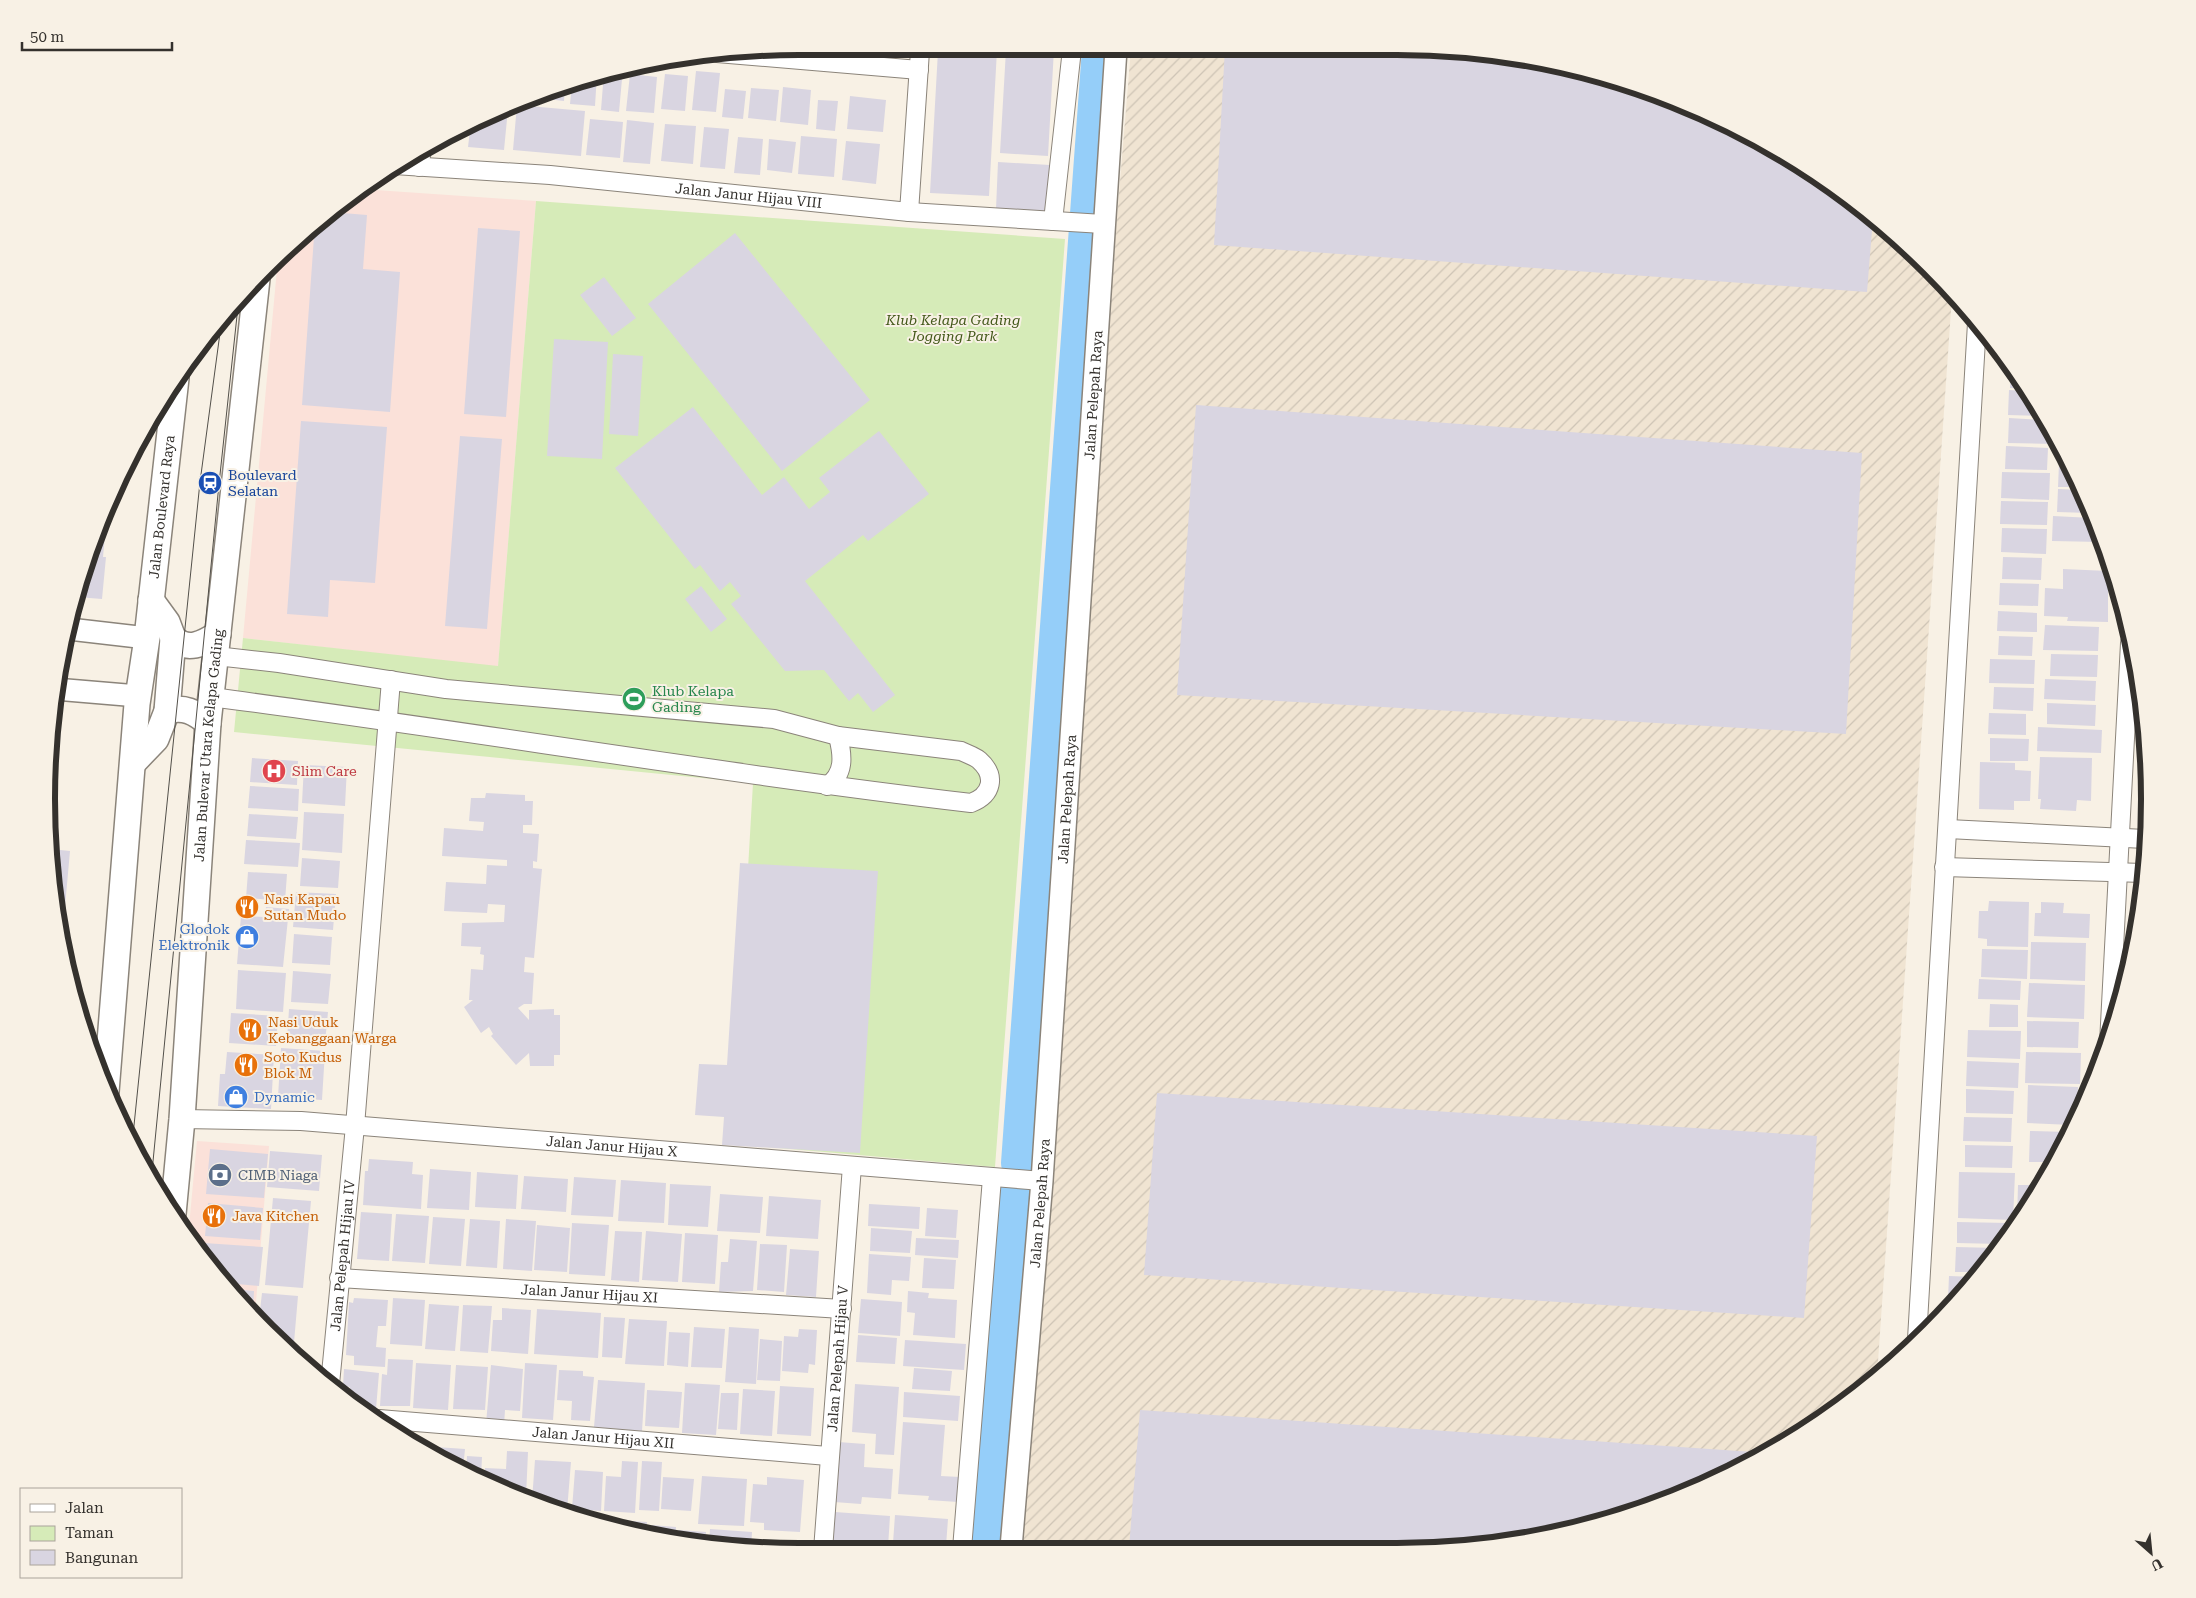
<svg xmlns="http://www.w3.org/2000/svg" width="2196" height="1598" font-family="'Roboto Serif',serif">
	<defs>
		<pattern id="industrial-furrows" width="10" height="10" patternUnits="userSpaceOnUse" patternTransform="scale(1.25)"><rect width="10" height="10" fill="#f0e4d2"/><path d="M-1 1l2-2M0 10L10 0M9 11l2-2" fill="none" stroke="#cec4b5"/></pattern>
	</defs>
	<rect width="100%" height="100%" fill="#f8f1e5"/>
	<path fill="#fbe1d9" d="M361 189 536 201 498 667 243 638 278 258 302 233Z
		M197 1141 269 1146 255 1314 202 1257 188 1237Z"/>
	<path fill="url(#industrial-furrows)" d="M1397 46 1495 53 1592 72 1685 104 1815 173 1894 233 1952 296 1877 1376 1855 1396 1774 1451 1685 1494 1592 1526 1496 1545 1020 1548 1074 734 1131 49Z"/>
	<path fill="#d6ebb8" d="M536 201 1065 239 995 1167 732 1144 753 783 234 732 243 638 498 666Z"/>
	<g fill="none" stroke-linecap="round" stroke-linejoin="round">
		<path stroke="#95cef9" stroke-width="36" d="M1019 1163 1100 49
			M989 1549 1017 1195"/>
	</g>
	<path fill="#d9d5e1" d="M1397 46 1495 53 1592 72 1685 104 1815 173 1873 218 1867 292 1214 245 1225 48Z
		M1054 49 1048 156 1000 153 1006 50Z
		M997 50 989 196 930 193 938 51Z
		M623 68 619 112 601 110 604 72Z
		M696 71 720 73 716 112 692 110Z
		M597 74 595 106 570 104 572 84Z
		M630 74 657 77 654 113 626 111Z
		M665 74 688 76 685 111 661 109Z
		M565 87 564 101 538 98V97Z
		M783 87 811 90 808 125 780 122Z
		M751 88 779 90 776 121 748 118Z
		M725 89 746 91 743 119 722 117Z
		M850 96 886 100 883 132 847 129Z
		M818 100 838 101 835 131 816 129Z
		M517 105 585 111 581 156 513 150Z
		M508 109 504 150 468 147 471 122Z
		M590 119 623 122 620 158 586 155Z
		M627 120 654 123 650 164 623 162Z
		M665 124 696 126 693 164 661 161Z
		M704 127 729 129 725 169 700 167Z
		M801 136 837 139 834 177 798 174Z
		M738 137 763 139 760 175 734 173Z
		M769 139 796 142 792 173 767 170Z
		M846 141 880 144 876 184 842 180Z
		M998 162 1050 165 1048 212 996 209Z
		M330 212 367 215 363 269 400 272 390 412 302 405 315 223Z
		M478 228 520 231 506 417 464 414Z
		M735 233 870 400 782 471 648 304Z
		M604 277 636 318 612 336 580 295Z
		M554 339 608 342 602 459 547 456Z
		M613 354 643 356 638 436 609 434Z
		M2011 368 2022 386 2024 389 2010 388Z
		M2009 390 2025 391 2041 416 2008 415Z
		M1196 405 1862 453 1846 734 1177 695Z
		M693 407 762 495 784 477 809 509 830 492 819 478 879 431 929 494 868 541 863 535 805 581 895 695 873 712 858 693 849 701 824 670 785 671 731 604 741 596 730 582 720 591 700 565 695 569 615 468Z
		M2009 418 2043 420 2054 437V444L2008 443Z
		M301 421 387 427 375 583 330 580 328 617 287 614Z
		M460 436 502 439 487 629 445 626Z
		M2006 446 2048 448 2047 470 2005 469Z
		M2062 450 2070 462H2061Z
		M2059 464 2071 465 2080 487H2058Z
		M2002 472 2050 473 2049 500 2001 498Z
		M2058 489 2081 490 2090 513 2057 512Z
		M2001 501 2048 502 2047 525 2000 524Z
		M105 513H107L103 557H106L102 599 77 597 86 557Z
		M2053 516 2092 518 2101 542 2052 541Z
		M2002 528 2047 529 2046 554 2001 552Z
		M2003 557 2042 558 2041 580 2002 579Z
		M2063 569 2108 571V622L2067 621 2068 617 2044 616 2045 588 2063 589Z
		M2000 583 2039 584 2038 606 1999 605Z
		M701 586 727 619 711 632 685 599Z
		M1998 611 2037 613V632L1997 631Z
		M2045 625 2099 627 2098 651 2043 650Z
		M1999 636 2033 637 2032 656 1998 655Z
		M2051 654 2098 655 2097 677 2050 676Z
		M1990 659 2035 660 2034 684 1989 683Z
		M2045 679 2096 681 2095 701 2044 699Z
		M1994 687 2034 688 2033 711 1993 709Z
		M2047 703 2096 705 2095 726 2047 724Z
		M1989 713 2026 714V735L1988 734Z
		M2038 727 2102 730 2101 753 2037 751Z
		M1990 738 2029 739 2028 761H1990Z
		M2040 757 2092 758 2091 801 2077 800 2076 811 2040 809 2041 799H2038Z
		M252 758 298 761 297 785 250 782Z
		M1980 762 2015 763V770L2031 771 2030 801H2014V810L1979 809Z
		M304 765 347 767 345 806 302 803Z
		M250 786 299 789 298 811 248 808Z
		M486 793 525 795V801H533L532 825H523V833L539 834 537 862 533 861V868L542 869 534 958 525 957 524 972 534 973 532 1004H524L518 1008 529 1020V1010L554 1009V1015H560V1055H554V1066H530L529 1053 516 1065 491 1036 493 1034 489 1027 481 1033 464 1007 473 1000H469L471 969 483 970 484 955 480 954 481 947 461 946 462 923 504 922 505 905 488 904 487 913 444 911 446 882 486 884 487 865 507 866V860L442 856 444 828 483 831 484 822 469 821 471 798H485Z
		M304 812 344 814 342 853 302 850Z
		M249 814 298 817 296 839 247 836Z
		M246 840 300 843 298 867 244 864Z
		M50 849 70 851 62 940 53 897Z
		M302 858 340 861 338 888 300 886Z
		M740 863 878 871 860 1153 722 1145 724 1117 695 1115 699 1064 727 1065Z
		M248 872 287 874 285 901 246 898Z
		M296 892 336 894 333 930 293 927Z
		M1989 901 2029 902 2028 947 1987 946V939L1978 938 1979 911H1988Z
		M2041 902 2064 903 2063 913 2090 914 2089 938 2034 936 2035 913H2041Z
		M266 907 289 909 283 967 237 964 241 916 265 917Z
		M294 934 332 937 330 965 292 963Z
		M2031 942 2086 943 2085 981 2030 979Z
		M1982 949 2028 950 2027 979 1981 977Z
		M238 970 286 973 283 1012 236 1009Z
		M293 971 331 974 328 1004 291 1002Z
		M1979 979 2021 981 2020 1000 1978 999Z
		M2029 983 2085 985 2084 1019 2027 1017Z
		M1990 1004 2018 1005V1027H1989Z
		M289 1009 328 1012 325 1043 287 1041Z
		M231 1013 278 1016 276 1046 229 1043Z
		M2027 1021 2079 1022 2078 1048 2027 1047Z
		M1968 1030 2021 1031 2020 1059 1967 1057Z
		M281 1048 325 1051 322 1100 278 1097Z
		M227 1052 274 1055 271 1109 218 1106 220 1074H225Z
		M2026 1052 2081 1053 2080 1084 2025 1083Z
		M1967 1061 2019 1063 2018 1088 1966 1086Z
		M2028 1085 2078 1087 2077 1114 2072 1125 2027 1123Z
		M1966 1089 2014 1091 2013 1114 1966 1113Z
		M1157 1093 1817 1136 1804 1318 1144 1275Z
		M1964 1117 2012 1118 2011 1142 1963 1141Z
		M2030 1131 2069 1132 2055 1162H2029Z
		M1965 1145 2013 1146 2012 1168 1965 1167Z
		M210 1149 268 1154 264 1198 206 1194Z
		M270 1151 322 1155 319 1191 267 1187Z
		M369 1159 413 1162 412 1174 423 1175 421 1209 363 1205 365 1171H368Z
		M430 1169 471 1172 469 1210 427 1208Z
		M477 1172 518 1175 516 1209 475 1207Z
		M1959 1172 2015 1173 2013 1220 1958 1218Z
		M524 1176 568 1179 566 1212 521 1209Z
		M574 1177 616 1180 613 1217 571 1215Z
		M621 1180 666 1183 664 1223 618 1221Z
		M670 1184 711 1186 708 1227 668 1225Z
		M2018 1185H2042L2017 1220Z
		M720 1194 763 1197 760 1233 717 1231Z
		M769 1196 821 1200 818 1239 766 1236Z
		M273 1198 311 1201 303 1288 265 1285Z
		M208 1203 263 1208 260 1240 205 1236Z
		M869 1204 920 1207 919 1229 868 1226Z
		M927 1208 958 1210 956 1238 925 1236Z
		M361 1212 392 1214 389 1261 357 1259Z
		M396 1214 429 1216 425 1263 392 1261Z
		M433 1217 465 1219 461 1266 429 1264Z
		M470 1219 500 1221 497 1268 466 1266Z
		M506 1219 536 1221 532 1271 503 1269Z
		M1957 1222 2009 1223 2008 1232 2000 1244 1957 1243Z
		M572 1223 609 1225 605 1276 569 1274Z
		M537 1225 570 1228 567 1272 534 1270Z
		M871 1228 912 1231 910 1253 870 1251Z
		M615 1231 642 1232 639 1282 611 1280Z
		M646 1231 682 1234 678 1282 642 1280Z
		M685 1233 718 1235 715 1284 682 1282Z
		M916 1238 959 1240 958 1258 915 1255Z
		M730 1239 757 1241 753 1291 719 1292 721 1262H728Z
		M204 1243 263 1247 259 1286 226 1283 202 1258Z
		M760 1244 787 1245 784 1292 757 1290Z
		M1956 1247 1997 1248 1979 1272H1955Z
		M790 1249 819 1251 816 1297 786 1295Z
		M869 1254 911 1257 909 1281 892 1280 891 1295 867 1293Z
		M924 1258 956 1260 954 1289 922 1288Z
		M1949 1276 1976 1277 1959 1299H1948Z
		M232 1289 254 1291 253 1312 235 1293Z
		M908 1291 929 1293 928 1298 957 1300 955 1338 913 1335 915 1313 907 1312Z
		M262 1293 298 1296 293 1354 259 1319Z
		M354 1298 388 1300 386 1326H378L376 1347 386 1348 385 1367 354 1365V1356L346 1355 349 1302 353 1303Z
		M393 1298 425 1300 422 1346 390 1344Z
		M861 1299 902 1302 900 1336 858 1333Z
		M429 1304 459 1306 455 1351 425 1349Z
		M463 1305 492 1306 488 1353 460 1351Z
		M502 1308 531 1310 528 1354 491 1351 493 1320H502Z
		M537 1309 601 1313 598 1358 534 1354Z
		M604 1317 625 1318 622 1358 602 1357Z
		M629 1319 667 1321 664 1366 625 1364Z
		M694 1327 725 1329 722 1368 691 1367Z
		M729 1327 759 1329 756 1384 725 1382Z
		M799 1329 817 1330 815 1365 809 1364 808 1373 782 1371 784 1336 798 1337Z
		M669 1332 690 1333 688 1367 667 1365Z
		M858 1335 897 1338 895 1364 856 1362Z
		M760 1339 782 1341 780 1381 757 1380Z
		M905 1340 966 1344 964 1370 903 1366Z
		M388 1359 413 1360 410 1406H380L382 1374 387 1375Z
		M416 1363 451 1365 448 1410 413 1408Z
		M525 1363 557 1365 553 1420 522 1418Z
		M456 1365 488 1367 485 1410 453 1409Z
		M491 1365 523 1369 520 1411 505 1410 504 1425 486 1424Z
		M914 1368 952 1371 950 1391 912 1389Z
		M344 1369 379 1373 376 1409 363 1408 350 1399V1387L343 1386Z
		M559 1370 583 1371V1376L594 1377 590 1421 571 1420 572 1401 557 1400Z
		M598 1380 645 1383 642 1431 594 1427Z
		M685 1383 720 1385 716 1435 682 1433Z
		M855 1384 899 1387 894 1455 875 1454 876 1434 852 1432Z
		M780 1386 814 1388 811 1436 777 1434Z
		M743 1389 775 1391 772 1436 740 1434Z
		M647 1390 682 1392 679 1428 645 1426Z
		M904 1392 960 1396 958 1421 903 1417Z
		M721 1393H739L737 1430 718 1429Z
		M1140 1410 1768 1453 1685 1494 1592 1526 1496 1545 1129 1548Z
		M903 1422 945 1425 941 1476 960 1477 958 1502 928 1500 929 1496 898 1494Z
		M838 1442 865 1444 864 1467 893 1469 891 1499 862 1497 861 1504 834 1502Z
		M416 1446 431 1447V1455L423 1451Z
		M436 1447 465 1449 463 1469 435 1456Z
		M507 1451 528 1452 526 1497 485 1479V1468L506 1469Z
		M467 1456 482 1457 481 1477 466 1471Z
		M535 1460 571 1462 567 1511 554 1510 532 1500Z
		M622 1461 638 1462 635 1513 604 1511 606 1476 621 1477Z
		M642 1461 662 1462 659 1511 639 1510Z
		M575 1470 603 1472 601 1511 572 1509Z
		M702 1476 747 1479 744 1526 698 1524Z
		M663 1477 694 1479 691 1511 661 1509Z
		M767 1477 804 1480 800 1532 764 1530V1523L750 1522 753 1484 767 1485Z
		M835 1512 890 1516 888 1547 833 1544Z
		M895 1515 948 1519 946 1546 893 1543Z
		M601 1519 647 1522 646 1536 600 1523Z
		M652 1525 676 1527 675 1540 651 1537Z
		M710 1529 752 1532 751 1550 709 1545Z
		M679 1530 706 1532 705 1544 678 1541Z
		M758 1543 796 1546V1550H758Z"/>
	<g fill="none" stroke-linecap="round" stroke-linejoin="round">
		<g stroke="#8b847a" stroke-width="20">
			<g id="minor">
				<path d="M717 53 919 70"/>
				<path id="s1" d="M394 165 550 175 909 212 1103 224"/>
				<path d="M419 167 422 150"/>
				<path d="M909 212 920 51"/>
				<path d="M1053 221 1072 49"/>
				<path d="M211 697C465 730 717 773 971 803 992 795 997 776 979 760 974 756 967 754 961 751L838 736 774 719 446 689 279 663 216 656"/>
				<path d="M827 786C845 774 843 756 838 736"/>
				<path d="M1948 829 2145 839"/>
				<path d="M1944 867 2144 873"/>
				<path d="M2109 1043 2130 643"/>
				<path id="s2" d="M182 1119 301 1121 1042 1181"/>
				<path id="s3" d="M339 1278 842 1309"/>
				<path d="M1917 1339 1977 323"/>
				<path id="s4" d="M330 1384 355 1126 391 680"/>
				<path id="s5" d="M379 1419 828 1456"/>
				<path d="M962 1549 992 1178"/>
				<path id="s6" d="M823 1550 852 1166"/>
			</g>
		</g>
		<g stroke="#8b847a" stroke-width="24">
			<g id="tertiary">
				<path d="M69 629 147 638"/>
				<path d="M55 689 138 696"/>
				<path id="s7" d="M1011 1548 1042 1181 1116 49"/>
			</g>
		</g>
		<g stroke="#8b847a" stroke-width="28">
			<g id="secondary">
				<path d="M173 638C187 652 203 644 218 634"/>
				<path d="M167 711C184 706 195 712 208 723"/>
				<path d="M133 763 156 739 167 711 173 638 167 622 151 600"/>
				<path id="s8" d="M106 1092 137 704 147 638 176 378"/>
				<path id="s9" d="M173 1214 182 1119 208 723 257 279"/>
			</g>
		</g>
		<use href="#minor" stroke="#fff" stroke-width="18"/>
		<use href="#tertiary" stroke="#fff" stroke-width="21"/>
		<use href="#secondary" stroke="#fff" stroke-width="25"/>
		<path stroke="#53504a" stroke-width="1" d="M132 1145 200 482 222 318
			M151 1182 219 484 239 297"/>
	</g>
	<defs>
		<g id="station-disc" transform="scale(1.25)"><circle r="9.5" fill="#1a4fb4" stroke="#f8f1e5"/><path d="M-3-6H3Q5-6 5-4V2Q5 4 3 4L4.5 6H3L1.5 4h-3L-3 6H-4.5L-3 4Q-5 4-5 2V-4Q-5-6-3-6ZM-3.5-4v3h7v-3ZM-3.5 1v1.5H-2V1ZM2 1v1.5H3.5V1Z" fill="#fff"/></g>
		<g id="stadium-disc" transform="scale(1.25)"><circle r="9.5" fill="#2e9e5b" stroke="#f8f1e5"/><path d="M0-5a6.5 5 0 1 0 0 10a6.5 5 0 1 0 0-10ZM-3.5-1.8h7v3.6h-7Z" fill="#fff"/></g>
		<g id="hospital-disc" transform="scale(1.25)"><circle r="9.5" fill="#e0444e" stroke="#f8f1e5"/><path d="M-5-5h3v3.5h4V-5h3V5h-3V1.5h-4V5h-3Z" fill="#fff"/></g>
		<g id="restaurant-disc" transform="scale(1.25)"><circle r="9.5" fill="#e8710a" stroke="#f8f1e5"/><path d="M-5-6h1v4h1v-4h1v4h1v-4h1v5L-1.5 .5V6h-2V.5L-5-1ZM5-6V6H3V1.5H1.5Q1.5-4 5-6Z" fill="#fff"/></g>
		<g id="shop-disc" transform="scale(1.25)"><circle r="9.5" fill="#3f7fe0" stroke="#f8f1e5"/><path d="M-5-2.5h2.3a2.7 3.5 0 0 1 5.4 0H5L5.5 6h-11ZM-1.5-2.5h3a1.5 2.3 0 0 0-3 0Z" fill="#fff"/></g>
		<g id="bank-disc" transform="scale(1.25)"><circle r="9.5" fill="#5c6f8a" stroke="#f8f1e5"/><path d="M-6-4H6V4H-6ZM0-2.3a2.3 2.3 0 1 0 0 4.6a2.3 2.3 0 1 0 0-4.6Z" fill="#fff"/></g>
	</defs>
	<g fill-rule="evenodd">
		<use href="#station-disc" x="210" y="483"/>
		<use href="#stadium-disc" x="634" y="699"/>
		<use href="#hospital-disc" x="274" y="771"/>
		<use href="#restaurant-disc" x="247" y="907"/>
		<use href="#shop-disc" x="247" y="937"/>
		<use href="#restaurant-disc" x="250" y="1030"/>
		<use href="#restaurant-disc" x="246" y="1065"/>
		<use href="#shop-disc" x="236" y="1097"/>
		<use href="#bank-disc" x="220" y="1175"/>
		<use href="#restaurant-disc" x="214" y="1216"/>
	</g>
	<g text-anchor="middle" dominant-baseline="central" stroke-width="4" stroke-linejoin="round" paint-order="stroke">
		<g font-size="14" fill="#34312d" stroke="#f8f1e5">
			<text stroke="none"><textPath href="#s1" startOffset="356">Jalan Janur Hijau VIII</textPath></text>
			<text stroke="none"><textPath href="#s7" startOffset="1156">Jalan Pelepah Raya</textPath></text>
			<text stroke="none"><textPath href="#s8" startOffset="588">Jalan Boulevard Raya</textPath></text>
			<text stroke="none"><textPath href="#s9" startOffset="470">Jalan Bulevar Utara Kelapa Gading</textPath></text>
			<text stroke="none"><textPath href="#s7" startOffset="751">Jalan Pelepah Raya</textPath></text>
			<text stroke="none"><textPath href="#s2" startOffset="431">Jalan Janur Hijau X</textPath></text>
			<text stroke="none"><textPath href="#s7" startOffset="346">Jalan Pelepah Raya</textPath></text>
			<text stroke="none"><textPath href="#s4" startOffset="129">Jalan Pelepah Hijau IV</textPath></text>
			<text stroke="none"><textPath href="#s3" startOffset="251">Jalan Janur Hijau XI</textPath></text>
			<text stroke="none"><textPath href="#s6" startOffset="192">Jalan Pelepah Hijau V</textPath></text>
			<text stroke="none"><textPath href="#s5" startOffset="225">Jalan Janur Hijau XII</textPath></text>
		</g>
		<g font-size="14" font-style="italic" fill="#435819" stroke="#f8f1e5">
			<text x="953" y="320">Klub Kelapa Gading<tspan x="953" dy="16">Jogging Park</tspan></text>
		</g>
		<g font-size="14" fill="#164399" stroke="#f8f1e5" text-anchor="start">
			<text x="228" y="475">Boulevard<tspan x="228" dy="16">Selatan</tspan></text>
		</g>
		<g font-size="14" fill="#27864d" stroke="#f8f1e5" text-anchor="start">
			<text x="652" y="691">Klub Kelapa<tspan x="652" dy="16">Gading</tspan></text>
		</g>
		<g font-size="14" fill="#be3a42" stroke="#f8f1e5" text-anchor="start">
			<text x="292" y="771">Slim Care</text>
		</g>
		<g font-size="14" fill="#c56008" stroke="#f8f1e5" text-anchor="start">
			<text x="264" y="899">Nasi Kapau<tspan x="264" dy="16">Sutan Mudo</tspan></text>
			<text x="268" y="1022">Nasi Uduk<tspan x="268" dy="16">Kebanggaan Warga</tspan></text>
			<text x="264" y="1057">Soto Kudus<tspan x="264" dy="16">Blok M</tspan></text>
			<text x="232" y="1216">Java Kitchen</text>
		</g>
		<g font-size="14" fill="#366cbe" stroke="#f8f1e5" text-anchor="end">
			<text x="230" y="929">Glodok<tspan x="230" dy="16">Elektronik</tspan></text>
			<text x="254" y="1097" text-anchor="start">Dynamic</text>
		</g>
		<g font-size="14" fill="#4e5e75" stroke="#f8f1e5" text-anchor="start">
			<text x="238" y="1175">CIMB Niaga</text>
		</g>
	</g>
	<path d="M0 0H2196V1598H0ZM799 55H1397A744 744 0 0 1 2141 799V799A744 744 0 0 1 1397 1543H799A744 744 0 0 1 55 799V799A744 744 0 0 1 799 55Z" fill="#f8f1e5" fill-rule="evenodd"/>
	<path fill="none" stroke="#34312d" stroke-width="6" d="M799 55H1397A744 744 0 0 1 2141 799V799A744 744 0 0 1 1397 1543H799A744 744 0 0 1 55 799V799A744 744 0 0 1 799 55Z"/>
	<rect x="20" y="1488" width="162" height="90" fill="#f8f1e5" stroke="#aaa49b"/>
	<rect x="30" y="1504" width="25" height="8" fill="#ffffff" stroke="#aaa49b"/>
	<text x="65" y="1513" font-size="15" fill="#34312d">Jalan</text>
	<rect x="30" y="1526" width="25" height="15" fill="#d6ebb8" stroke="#aaa49b"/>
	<text x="65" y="1538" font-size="15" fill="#34312d">Taman</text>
	<rect x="30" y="1550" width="25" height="15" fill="#d9d5e1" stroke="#aaa49b"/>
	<text x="65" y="1563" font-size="15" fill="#34312d">Bangunan</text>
	<g transform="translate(2151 1553) rotate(153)" stroke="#f8f1e5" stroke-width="4" paint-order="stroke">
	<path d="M0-4L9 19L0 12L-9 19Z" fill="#34312d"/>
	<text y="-8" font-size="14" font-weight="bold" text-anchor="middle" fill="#34312d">U</text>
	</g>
	<path d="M22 42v8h150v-8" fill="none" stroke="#34312d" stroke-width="2.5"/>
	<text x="30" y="42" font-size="15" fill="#34312d" stroke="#f8f1e5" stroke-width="4" paint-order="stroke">50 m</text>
</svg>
